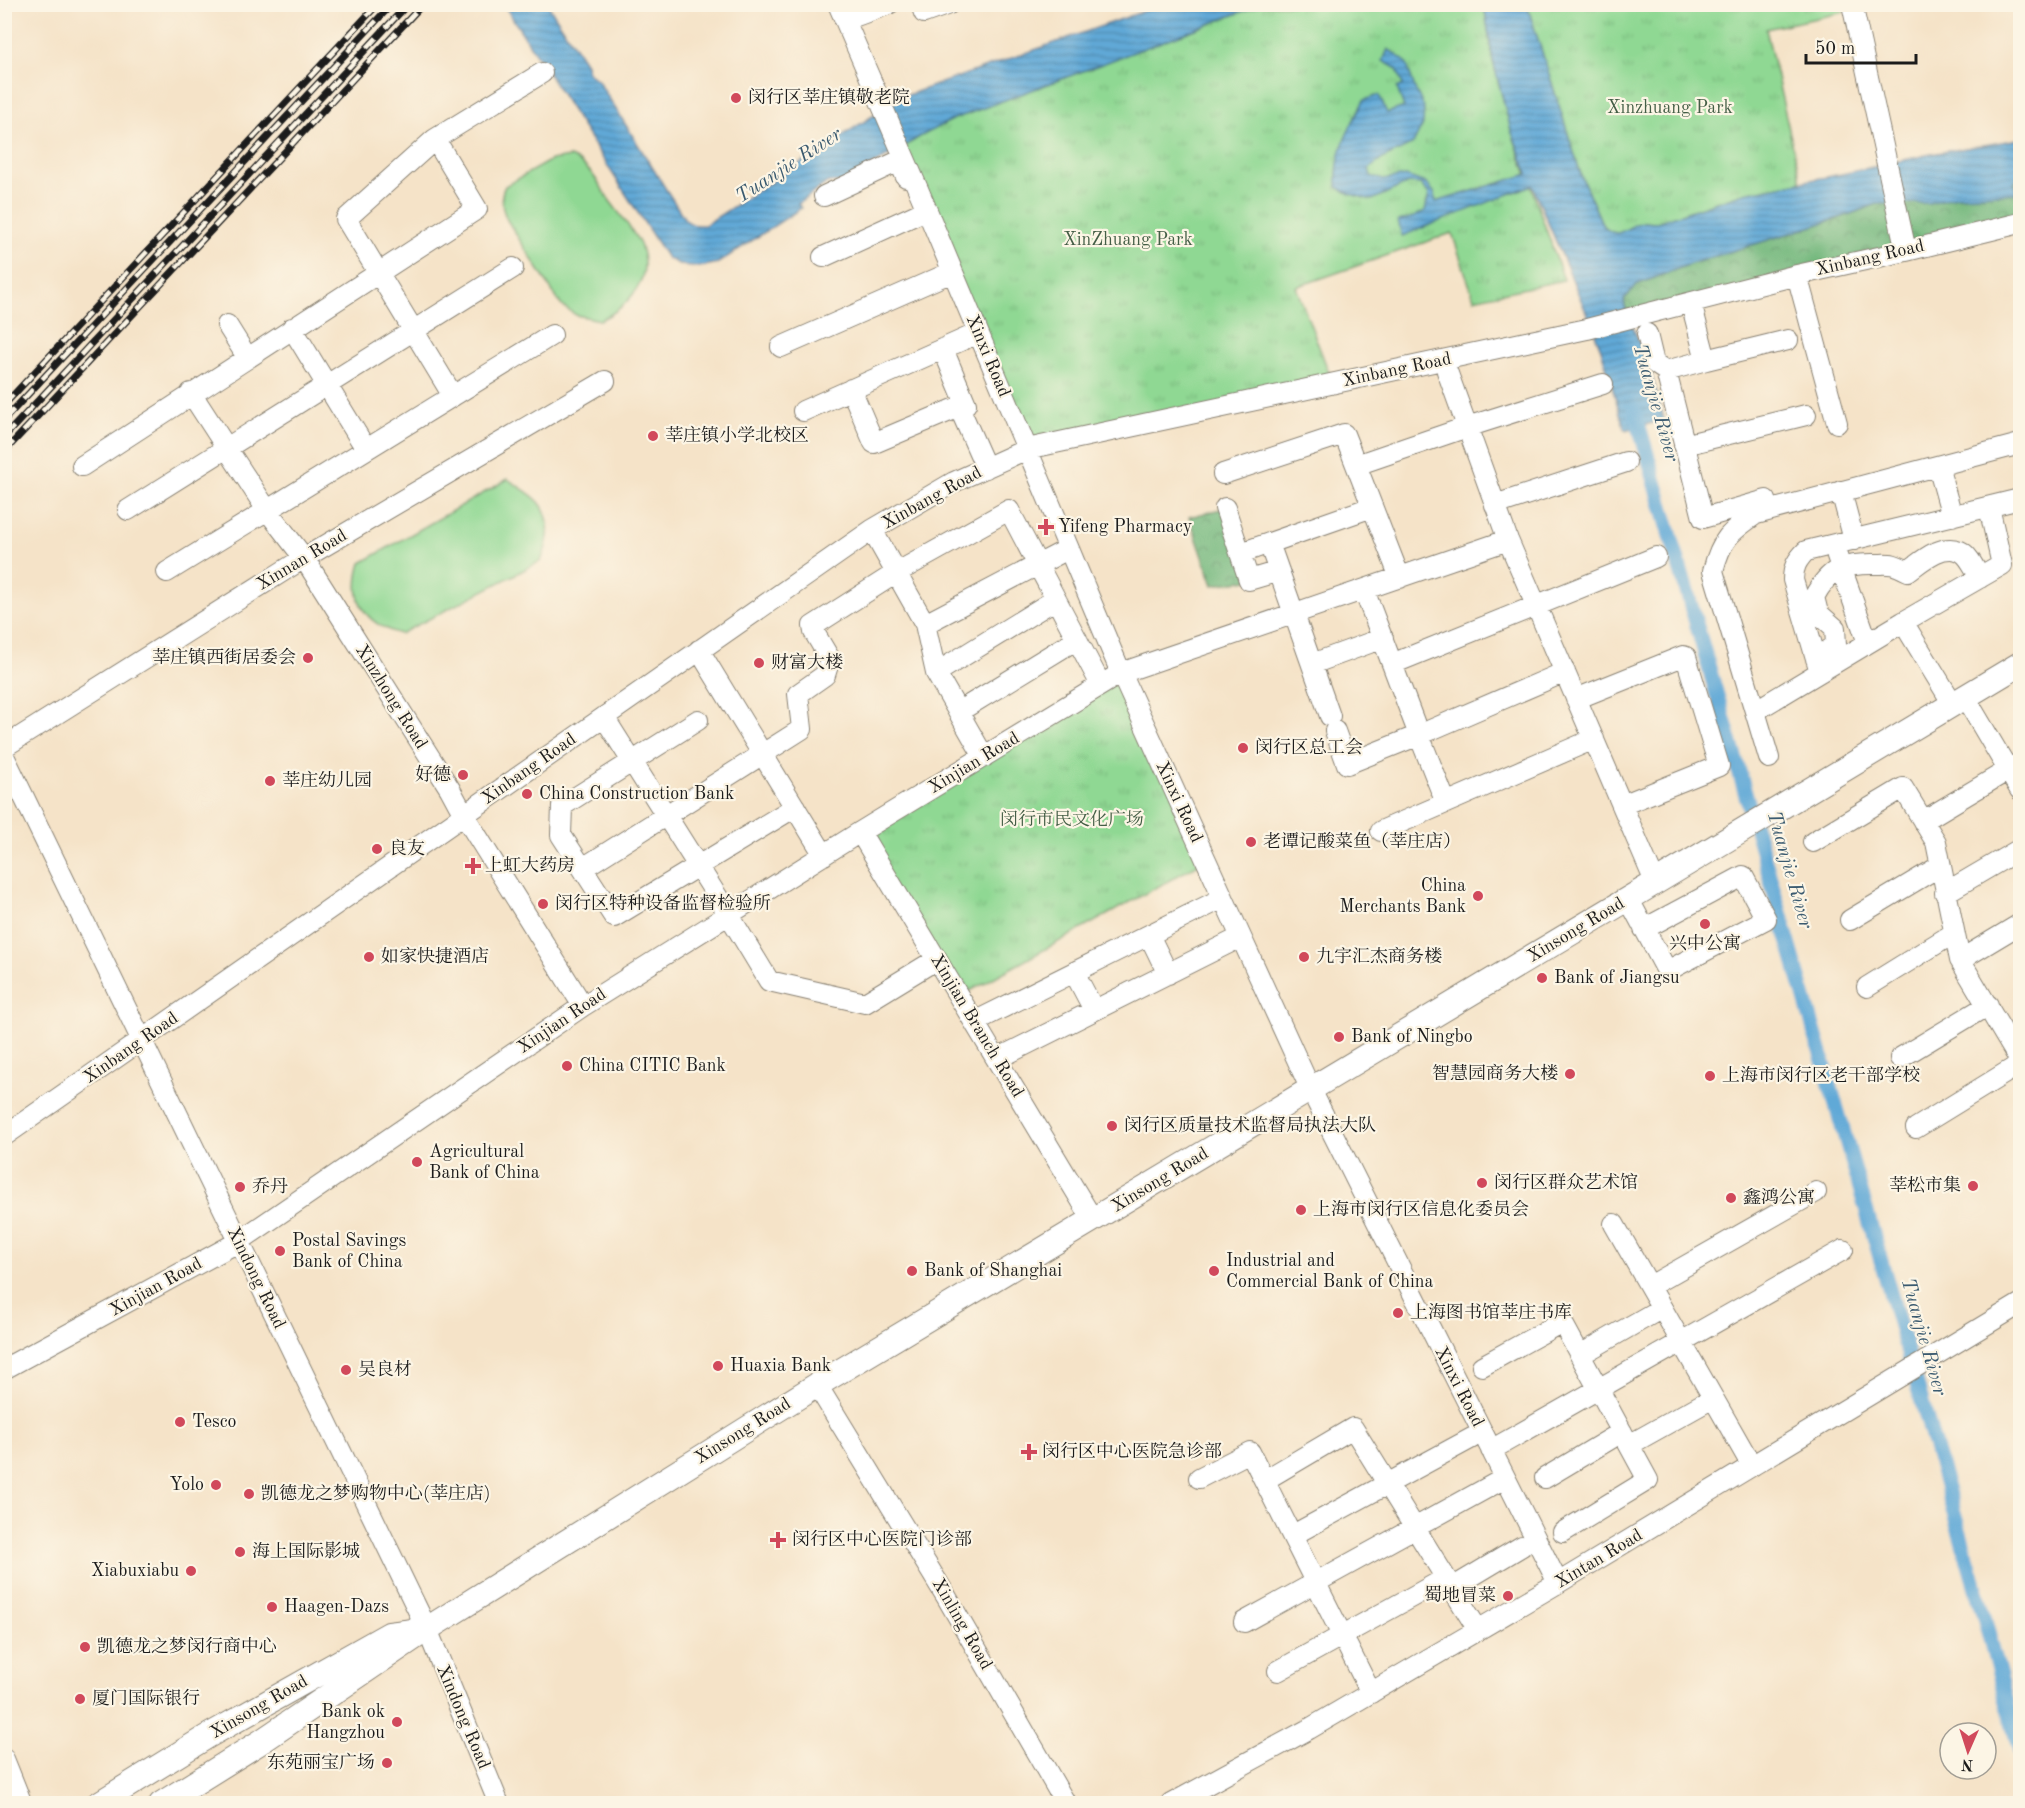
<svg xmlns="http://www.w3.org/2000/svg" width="2025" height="1808" font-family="'Old Standard TT','Noto Serif SC',serif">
	<defs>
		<pattern id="forest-crowns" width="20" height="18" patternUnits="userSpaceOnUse" patternTransform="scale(1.5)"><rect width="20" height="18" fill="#73b87d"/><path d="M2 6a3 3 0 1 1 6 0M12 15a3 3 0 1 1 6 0" fill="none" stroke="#5e9566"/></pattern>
		<pattern id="park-tufts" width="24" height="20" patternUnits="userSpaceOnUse" patternTransform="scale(1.5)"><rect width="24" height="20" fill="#8fd893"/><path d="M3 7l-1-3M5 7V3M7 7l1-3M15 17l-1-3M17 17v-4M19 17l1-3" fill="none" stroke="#7bb97e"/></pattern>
		<pattern id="water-rules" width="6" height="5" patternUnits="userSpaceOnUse" patternTransform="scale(1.5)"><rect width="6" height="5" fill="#60a9d7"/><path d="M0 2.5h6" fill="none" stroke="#4e89ae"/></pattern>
	</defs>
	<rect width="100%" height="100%" fill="#fcf5e5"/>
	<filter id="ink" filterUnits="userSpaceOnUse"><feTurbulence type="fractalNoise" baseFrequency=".0167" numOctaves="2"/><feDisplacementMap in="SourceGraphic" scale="12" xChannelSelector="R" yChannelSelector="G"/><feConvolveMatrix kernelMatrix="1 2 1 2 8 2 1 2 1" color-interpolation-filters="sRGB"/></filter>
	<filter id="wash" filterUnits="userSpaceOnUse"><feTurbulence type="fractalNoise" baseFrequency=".008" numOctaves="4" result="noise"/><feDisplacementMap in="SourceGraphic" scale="24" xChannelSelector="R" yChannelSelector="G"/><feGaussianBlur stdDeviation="1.35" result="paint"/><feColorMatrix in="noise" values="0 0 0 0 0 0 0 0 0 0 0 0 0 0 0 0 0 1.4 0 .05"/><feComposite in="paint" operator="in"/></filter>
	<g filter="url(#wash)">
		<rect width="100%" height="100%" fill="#f5e3c8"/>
		<path fill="url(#forest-crowns)" stroke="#486a4c" stroke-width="1.5" d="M2020 179V223L1633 319 1625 307 1624 300 1636 285 1690 264 1842 217 1877 204 1929 203 1956 196 2017 193 2013 181Z
			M1225 508 1249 580 1213 585 1189 517Z"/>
		<path fill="url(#park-tufts)" stroke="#567a58" stroke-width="1.5" d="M1260 5H1484L1493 61 1511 130 1564 280 1474 299 1452 233 1296 287 1328 370 1336 383 1027 449 900 149 921 136 954 119Z
			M1527 5H1844L1845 12 1766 29 1801 182 1744 193 1654 223C1651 223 1647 222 1644 222 1627 224 1620 243 1603 226L1582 178Z
			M1121 673 1206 860 959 997 860 832Z"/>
		<path fill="#8fd893" stroke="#567a58" stroke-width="1.5" d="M570 157C590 165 599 184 610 201 618 212 637 235 641 247 653 280 628 307 600 320L576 315 561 305 507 220C502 208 499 197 505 186L551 160Z
			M508 479C517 486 531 493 539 502 553 519 549 542 541 561L400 634C363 623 350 599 361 563Z"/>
		<path fill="url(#water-rules)" stroke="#3e627a" stroke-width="1.5" d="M1484 4 1527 5 1582 178 1603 226C1620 243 1626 224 1644 222 1647 222 1651 223 1654 223L1744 193 1842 174 1931 154 2020 139V179L2013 182 2018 193 1956 196 1929 203 1877 204 1842 217 1690 264 1636 285 1624 300 1625 307 1650 369 1664 420 1625 430 1601 349 1587 314 1532 185 1402 236 1398 221 1414 217 1425 211 1429 194 1420 184 1408 183 1372 200 1350 194 1337 187C1335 151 1348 131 1364 100L1379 95 1387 113 1404 107 1397 88 1403 85 1397 69 1383 61 1388 49 1406 62 1416 91 1424 107 1423 124 1413 144 1384 158 1369 169 1371 176 1383 180 1406 176 1425 183 1434 192 1436 202 1528 174 1511 130 1493 61Z
			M504 5H548L586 64C586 72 590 75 597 79L684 218C690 225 696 226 705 225L902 97 1161 5H1260L954 119 921 136 843 183 828 182 798 204 801 208 718 263 699 267 681 265 667 258Z"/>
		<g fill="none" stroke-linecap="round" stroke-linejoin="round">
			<path stroke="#60a9d7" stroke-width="15" d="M1634 409 1982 1609 2020 1751"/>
		</g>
	</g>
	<g filter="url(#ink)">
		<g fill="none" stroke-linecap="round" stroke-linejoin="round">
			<g stroke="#888072" stroke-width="22">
				<path id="minor" d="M838 4 918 189 1121 673 1241 937 1311 1090 1558 1583
					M921 4 924 13 949 4
					M1852 4 1906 251
					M845 20 889 4
					M435 139 346 219 453 396
					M824 196 899 161 906 177
					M823 257 926 210
					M1797 275 1837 423
					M1691 303 1706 360 1788 340
					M227 325 247 357
					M292 328 366 449
					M1647 334 1654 363 1666 371
					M781 347 952 272
					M1706 360 1666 371 1703 518 1766 500
					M1447 371 1508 540 1655 882
					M851 389 874 443 966 404 943 349
					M191 393 267 510 304 558 450 789 464 815 583 1006
					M959 407 986 468
					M803 411 978 333
					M1684 445 1806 415
					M1356 465 1467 427 1603 384
					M82 466 477 209 435 139 542 73
					M1938 466 1952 516
					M1223 474 1344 434 1400 578
					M1841 491 1854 540
					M1495 505 1626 462
					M1225 508 1249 580 1279 571
					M128 510 513 268
					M872 530 925 624 936 673 984 757
					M1269 543 1330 716
					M1241 553 1372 507
					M1837 556 1868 643
					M167 572 552 335
					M1364 590 1419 735 1565 672
					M1903 622 2002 565 1989 507
					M925 624 1068 549
					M699 650 824 855
					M1816 659 1836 645 1835 628 1818 613 1814 597C1829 569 1842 564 1872 564 1892 564 1890 562 1908 571 1922 561 1941 543 1960 551 1969 555 1975 569 1980 578
					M1312 664 1383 638
					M1392 664 1656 557
					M1820 672 1793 580C1793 567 1797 560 1806 551L2020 499
					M936 673 1056 599
					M1965 697 2020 790
					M1576 699 1683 656 1686 657 1719 766 1622 805
					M1755 711 1903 622 1953 704
					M958 712 1077 639
					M604 717 729 915 769 981 865 1003 937 959
					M698 720 562 806 561 835 614 917 795 807
					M1335 731 1347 764 1419 735 1446 803
					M4 747 304 558 605 381
					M4 756 427 1629 499 1804
					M1769 758 1713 571C1721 539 1730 532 1756 514L2020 444
					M1923 821 2020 763
					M1381 831 1594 739
					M860 832 1093 1220
					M1813 842 1903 788 1936 842 1960 960 2020 1061
					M583 868 802 729 798 694 825 675 830 659 814 632 813 626 896 573 1009 510 1101 685
					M1945 893 2020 849
					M1628 898 1667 971 1766 919 1743 876 1644 929
					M1850 920 1940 866
					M1149 935 1168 974
					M1960 960 2020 924
					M1074 972 1094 1010
					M1867 987 1954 933
					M974 1022 1223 898
					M1900 1058 1988 1005
					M997 1059 1241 937
					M1916 1128 2020 1064
					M4 1136 872 530 954 482 1027 449 1587 329 1797 275 1906 251 2020 223
					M1614 1224 1752 1466
					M1650 1286 1816 1192
					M1580 1355 1662 1308
					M1482 1366 1562 1322 1648 1480 1563 1532
					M4 1369 238 1242 583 1006 860 832 1121 673 1508 540
					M817 1385 946 1596 1066 1804
					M1629 1445 1713 1398
					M1491 1450 1843 1250
					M1199 1478 1250 1452 1371 1693
					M1545 1478 1622 1432
					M1265 1480 1353 1428 1478 1630
					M1293 1535 1472 1438
					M1452 1588 1522 1546
					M1244 1622 1505 1478
					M1278 1671 1446 1578
					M4 1759 22 1804
					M1171 1804 1309 1729 1558 1583 2020 1304"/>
			</g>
			<g stroke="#888072" stroke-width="26">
				<path id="major" d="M98 1804 208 1736 389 1634 421 1630
					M161 1804 262 1741 427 1629 817 1385 2020 664"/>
			</g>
			<use href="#minor" stroke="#fff" stroke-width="20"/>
			<use href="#major" stroke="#fff" stroke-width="24"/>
			<g stroke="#1c1c1c" stroke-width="7">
				<path id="rail" d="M4 405 378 4
					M4 420 392 4
					M4 437 408 4
					M4 452 423 4"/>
			</g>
			<use href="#rail" stroke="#fcf5e5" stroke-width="4.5" stroke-dasharray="14" stroke-linecap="butt"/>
		</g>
	</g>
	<g fill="#d1495b" stroke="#fcf5e5" stroke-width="2">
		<circle cx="736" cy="98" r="6"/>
		<circle cx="653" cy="436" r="6"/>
		<path d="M1043 518h6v6h6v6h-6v6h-6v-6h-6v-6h6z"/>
		<circle cx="308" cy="658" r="6"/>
		<circle cx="759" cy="663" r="6"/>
		<circle cx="1243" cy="748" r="6"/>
		<circle cx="463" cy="775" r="6"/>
		<circle cx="270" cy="781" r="6"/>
		<circle cx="527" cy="794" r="6"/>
		<circle cx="1251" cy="842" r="6"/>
		<circle cx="377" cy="849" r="6"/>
		<path d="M470 857h6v6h6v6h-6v6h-6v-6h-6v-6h6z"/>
		<circle cx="1478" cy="896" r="6"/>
		<circle cx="543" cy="904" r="6"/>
		<circle cx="1705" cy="924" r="6"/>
		<circle cx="369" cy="957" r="6"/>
		<circle cx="1304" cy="957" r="6"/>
		<circle cx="1542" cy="978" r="6"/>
		<circle cx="1339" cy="1037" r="6"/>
		<circle cx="567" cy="1066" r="6"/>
		<circle cx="1570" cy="1074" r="6"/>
		<circle cx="1710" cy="1076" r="6"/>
		<circle cx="1112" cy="1126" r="6"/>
		<circle cx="417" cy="1162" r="6"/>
		<circle cx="1482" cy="1183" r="6"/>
		<circle cx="1973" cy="1186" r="6"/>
		<circle cx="240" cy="1187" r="6"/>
		<circle cx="1731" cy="1198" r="6"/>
		<circle cx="1301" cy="1210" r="6"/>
		<circle cx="280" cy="1251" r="6"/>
		<circle cx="912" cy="1271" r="6"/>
		<circle cx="1214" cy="1271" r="6"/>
		<circle cx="1398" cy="1313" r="6"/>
		<circle cx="718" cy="1366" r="6"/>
		<circle cx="346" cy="1370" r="6"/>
		<circle cx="180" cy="1422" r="6"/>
		<path d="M1026 1443h6v6h6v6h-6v6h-6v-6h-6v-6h6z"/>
		<circle cx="216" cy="1485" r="6"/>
		<circle cx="249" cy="1494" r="6"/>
		<path d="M775 1531h6v6h6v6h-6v6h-6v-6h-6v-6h6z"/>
		<circle cx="240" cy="1552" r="6"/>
		<circle cx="191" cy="1571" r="6"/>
		<circle cx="1508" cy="1596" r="6"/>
		<circle cx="272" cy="1607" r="6"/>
		<circle cx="85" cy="1647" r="6"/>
		<circle cx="80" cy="1699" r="6"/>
		<circle cx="397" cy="1722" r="6"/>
		<circle cx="387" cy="1763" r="6"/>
	</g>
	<g text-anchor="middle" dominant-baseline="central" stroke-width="4.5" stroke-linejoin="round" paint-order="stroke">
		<g font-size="18" fill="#1c1c1c" stroke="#fcf5e5" text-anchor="start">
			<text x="748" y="98">闵行区莘庄镇敬老院</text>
			<text x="665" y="436">莘庄镇小学北校区</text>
			<text x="1058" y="527">Yifeng Pharmacy</text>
			<text x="296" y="658" text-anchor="end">莘庄镇西街居委会</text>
			<text x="771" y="663">财富大楼</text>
			<text x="1255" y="748">闵行区总工会</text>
			<text x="451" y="775" text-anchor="end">好德</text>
			<text x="282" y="781">莘庄幼儿园</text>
			<text x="539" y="794">China Construction Bank</text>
			<text x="1263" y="842">老谭记酸菜鱼（莘庄店）</text>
			<text x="389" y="849">良友</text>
			<text x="485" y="866">上虹大药房</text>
			<text x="1466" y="886" text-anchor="end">China<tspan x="1466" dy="21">Merchants Bank</tspan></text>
			<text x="555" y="904">闵行区特种设备监督检验所</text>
			<text x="1705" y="944" text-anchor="middle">兴中公寓</text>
			<text x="381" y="957">如家快捷酒店</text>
			<text x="1316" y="957">九宇汇杰商务楼</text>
			<text x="1554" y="978">Bank of Jiangsu</text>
			<text x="1351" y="1037">Bank of Ningbo</text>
			<text x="579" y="1066">China CITIC Bank</text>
			<text x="1558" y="1074" text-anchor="end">智慧园商务大楼</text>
			<text x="1722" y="1076">上海市闵行区老干部学校</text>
			<text x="1124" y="1126">闵行区质量技术监督局执法大队</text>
			<text x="429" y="1152">Agricultural<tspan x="429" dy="21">Bank of China</tspan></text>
			<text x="1494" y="1183">闵行区群众艺术馆</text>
			<text x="1961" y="1186" text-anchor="end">莘松市集</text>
			<text x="252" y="1187">乔丹</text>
			<text x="1743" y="1198">鑫鸿公寓</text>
			<text x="1313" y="1210">上海市闵行区信息化委员会</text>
			<text x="292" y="1241">Postal Savings<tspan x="292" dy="21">Bank of China</tspan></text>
			<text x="1226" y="1261">Industrial and<tspan x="1226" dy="21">Commercial Bank of China</tspan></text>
			<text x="924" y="1271">Bank of Shanghai</text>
			<text x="1410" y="1313">上海图书馆莘庄书库</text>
			<text x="730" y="1366">Huaxia Bank</text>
			<text x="358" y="1370">吴良材</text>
			<text x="192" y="1422">Tesco</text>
			<text x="1042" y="1452">闵行区中心医院急诊部</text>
			<text x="204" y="1485" text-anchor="end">Yolo</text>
			<text x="261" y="1494">凯德龙之梦购物中心(莘庄店)</text>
			<text x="792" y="1540">闵行区中心医院门诊部</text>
			<text x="252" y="1552">海上国际影城</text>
			<text x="179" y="1571" text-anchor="end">Xiabuxiabu</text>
			<text x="1496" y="1596" text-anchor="end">蜀地冒菜</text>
			<text x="284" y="1607">Haagen-Dazs</text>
			<text x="97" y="1647">凯德龙之梦闵行商中心</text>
			<text x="92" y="1699">厦门国际银行</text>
			<text x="385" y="1712" text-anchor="end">Bank ok<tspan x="385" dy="21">Hangzhou</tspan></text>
			<text x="375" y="1763" text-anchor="end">东苑丽宝广场</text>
		</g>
		<g font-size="18" fill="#445e46" stroke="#fcf5e5">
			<text x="1670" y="108">Xinzhuang Park</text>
			<text x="1128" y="240">XinZhuang Park</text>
			<text x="1072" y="820">闵行市民文化广场</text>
		</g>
		<g font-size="18" fill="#1c1c1c" stroke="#fcf5e5">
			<text transform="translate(1870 258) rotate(-13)">Xinbang Road</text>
			<text transform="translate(988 356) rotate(67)">Xinxi Road</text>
			<text transform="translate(1397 370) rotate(-12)">Xinbang Road</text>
			<text transform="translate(932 498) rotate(-29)">Xinbang Road</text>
			<text transform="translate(302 560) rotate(-31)">Xinnan Road</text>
			<text transform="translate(391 697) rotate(58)">Xinzhong Road</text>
			<text transform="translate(974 763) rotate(-31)">Xinjian Road</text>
			<text transform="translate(529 769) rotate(-35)">Xinbang Road</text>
			<text transform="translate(1179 802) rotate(65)">Xinxi Road</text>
			<text transform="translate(1576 930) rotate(-31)">Xinsong Road</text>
			<text transform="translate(562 1021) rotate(-34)">Xinjian Road</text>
			<text transform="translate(977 1026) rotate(59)">Xinjian Branch Road</text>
			<text transform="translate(131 1048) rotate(-35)">Xinbang Road</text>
			<text transform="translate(1160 1180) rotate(-31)">Xinsong Road</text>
			<text transform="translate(256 1278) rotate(64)">Xindong Road</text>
			<text transform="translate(156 1287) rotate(-29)">Xinjian Road</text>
			<text transform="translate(1459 1387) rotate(63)">Xinxi Road</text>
			<text transform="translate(743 1431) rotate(-32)">Xinsong Road</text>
			<text transform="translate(1599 1559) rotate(-31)">Xintan Road</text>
			<text transform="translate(962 1624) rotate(60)">Xinling Road</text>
			<text transform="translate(259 1707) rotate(-30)">Xinsong Road</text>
			<text transform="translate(463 1717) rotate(67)">Xindong Road</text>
		</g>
		<g font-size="20" font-style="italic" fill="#3b5b70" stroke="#fcf5e5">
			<text transform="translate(789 166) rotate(-33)">Tuanjie River</text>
			<text transform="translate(1655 403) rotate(74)">Tuanjie River</text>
			<text transform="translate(1789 870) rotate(74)">Tuanjie River</text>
			<text transform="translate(1923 1337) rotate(74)">Tuanjie River</text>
		</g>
	</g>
	<rect width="2025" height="1808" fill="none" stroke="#fcf5e5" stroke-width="24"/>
	<g transform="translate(1968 1751) rotate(183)"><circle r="28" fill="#fcf5e5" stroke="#a29e95" stroke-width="1.5"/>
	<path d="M0-4.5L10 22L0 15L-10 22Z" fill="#d1495b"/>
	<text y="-9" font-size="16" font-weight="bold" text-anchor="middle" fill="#1c1c1c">N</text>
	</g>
	<path d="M1806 54v9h110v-9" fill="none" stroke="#1c1c1c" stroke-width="3"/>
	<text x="1815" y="54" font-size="18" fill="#1c1c1c" stroke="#fcf5e5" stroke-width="4.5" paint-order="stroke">50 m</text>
</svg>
